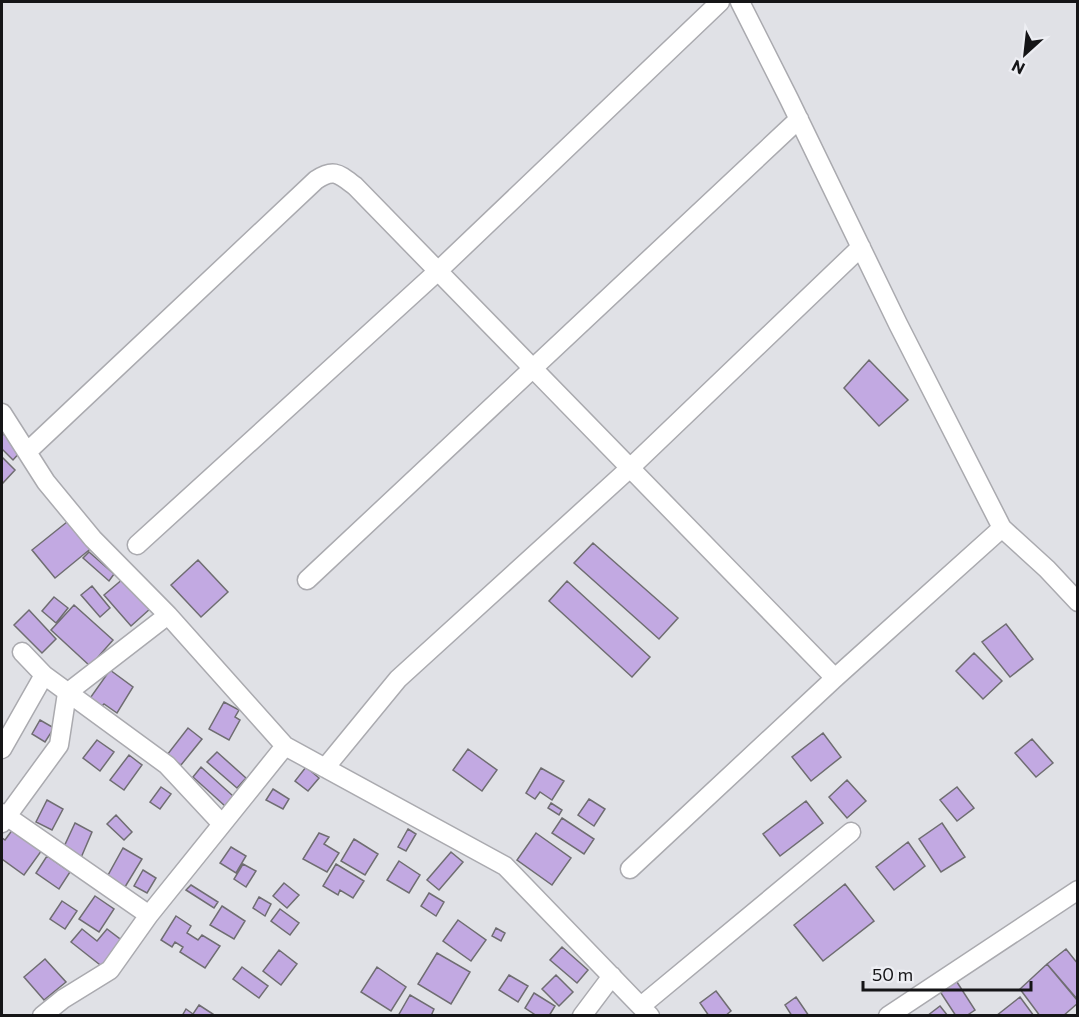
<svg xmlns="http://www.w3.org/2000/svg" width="1079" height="1017" font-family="Commissioner,sans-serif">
	<rect width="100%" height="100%" fill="#e0e1e6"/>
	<path fill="#c2a9e2" stroke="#6f6d71" stroke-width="1.5" d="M869 360 908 400 879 426 844 388Z
		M4 433 22 450 13 460 2 449V436Z
		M2 457 15 470 2 484Z
		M72 518 94 546 55 578 32 550Z
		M593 543 678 618 659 639 574 563Z
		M89 552 114 574 109 581 83 558Z
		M198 560 228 592 201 617 171 585Z
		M124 578 151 608 131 626 104 595Z
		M567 581 650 657 632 677 549 601Z
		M92 586 110 608 100 617 81 595Z
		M54 597 68 608 56 623 42 611Z
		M74 605 113 640 90 666 51 630Z
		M29 610 56 639 42 653 14 625Z
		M1006 624 1033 659 1010 677 982 642Z
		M974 653 1002 681 983 699 956 671Z
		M110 670 133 687 117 713 104 704 99 709 88 701Z
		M224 702 239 710 235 717 240 720 229 740 209 729Z
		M40 720 54 728 45 742 32 734Z
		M188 728 202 739 181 765 167 755Z
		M823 733 841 757 811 781 792 757Z
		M1032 739 1053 763 1036 777 1015 753Z
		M97 740 114 752 100 771 83 758Z
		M468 749 497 770 482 791 453 770Z
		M217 752 246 778 237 788 207 762Z
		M129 755 142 765 124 790 110 780Z
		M201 767 233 796 225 806 193 777Z
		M306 767 319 778 308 791 295 781Z
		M541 768 564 781 552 800 540 792 535 799 526 793Z
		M847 780 866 801 847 818 829 797Z
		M161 787 171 794 160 809 150 802Z
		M957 787 974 808 957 821 940 800Z
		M273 789 289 799 283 809 266 800Z
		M589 799 605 809 594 826 578 815Z
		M47 800 63 809 52 830 36 822Z
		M806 801 823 823 780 856 763 834Z
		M551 803 562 810 559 815 548 808Z
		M116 815 132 832 124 840 107 824Z
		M562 818 594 839 584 854 552 833Z
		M75 823 92 832 80 860 62 851Z
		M942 823 965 857 941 872 919 839Z
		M13 829 42 850 24 875 2 859V838L5 840Z
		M408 829 416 834 406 851 398 847Z
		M319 833 329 837 324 844 339 853 327 872 303 859Z
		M536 833 571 858 552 885 517 860Z
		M354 839 378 854 365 875 341 861Z
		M908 842 925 866 894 890 876 867Z
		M231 847 246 856 236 873 220 863Z
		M123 848 142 859 125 887 107 877Z
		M451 852 463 862 439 890 427 880Z
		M47 856 70 872 59 889 36 873Z
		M399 861 420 875 409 893 387 880Z
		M243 864 256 871 246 887 234 879Z
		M336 864 364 881 353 898 340 890 338 895 323 886Z
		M143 870 156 878 147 893 134 886Z
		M284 883 299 895 287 908 273 896Z
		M845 884 874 921 823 961 794 925Z
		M191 885 218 902 214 908 186 890Z
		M429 893 444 902 436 916 421 906Z
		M95 896 114 909 99 932 79 919Z
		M259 897 271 904 265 916 253 908Z
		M62 901 77 911 65 929 50 919Z
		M222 906 245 921 234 939 210 925Z
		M280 909 299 923 290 935 271 921Z
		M176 916 191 926 187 933 198 940 202 935 220 946 205 968 180 952 183 947 175 942 172 947 161 940Z
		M458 920 486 940 471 961 443 941Z
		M496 928 505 933 501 941 492 936Z
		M82 929 97 941 107 929 124 942 104 968 71 942Z
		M562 947 588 970 577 983 550 960Z
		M1066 949 1078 964 1077 1000 1047 964Z
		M279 950 297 964 281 985 263 971Z
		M437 953 470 972 451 1004 418 984Z
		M45 959 66 982 44 1000 24 977Z
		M1047 964 1078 1000V1003L1063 1016H1040L1020 989Z
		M242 967 268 986 259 998 233 979Z
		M377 967 406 987 391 1011 361 992Z
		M509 975 528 986 518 1002 499 990Z
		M556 975 573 992 559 1006 542 989Z
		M955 979 975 1010 966 1016H956L939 990Z
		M716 991 731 1011 725 1016H709L700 1003Z
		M534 993 555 1006 549 1016H537L525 1008Z
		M410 995 434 1009 431 1016H398Z
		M796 997 809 1016H792L785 1005Z
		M1020 997 1034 1016H996Z
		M199 1005 216 1016H182L186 1009 193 1014Z
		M940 1006 948 1016H927Z"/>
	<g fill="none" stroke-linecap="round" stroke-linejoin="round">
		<g stroke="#aaaaaf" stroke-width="21">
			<path id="minor" d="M740 2 789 99 898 324 1002 528 1047 569 1078 602
				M2 413 46 482 93 539 168 615 285 746 505 866 650 1016
				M27 452 316 180C334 168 339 174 355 186L835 678
				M137 545 438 271 720 2
				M307 580 799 119
				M22 652 44 675 167 765 222 824
				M2 749 44 675
				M325 768 398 679 630 468 861 247
				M2 813 149 915
				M2 823 59 745 67 693 168 615
				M630 869 835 678 1002 528
				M641 1006 851 832
				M42 1016 63 999 110 970 149 915 285 746
				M582 1016 612 976
				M888 1016 1078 890"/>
		</g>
		<use href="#minor" stroke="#fff" stroke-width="18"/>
	</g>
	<rect width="1079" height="1017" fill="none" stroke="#151517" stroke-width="6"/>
	<g transform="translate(1025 54) rotate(207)" stroke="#edeef3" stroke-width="4.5" paint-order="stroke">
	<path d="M0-4.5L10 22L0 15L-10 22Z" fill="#151517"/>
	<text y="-9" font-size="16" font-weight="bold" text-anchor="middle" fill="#151517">N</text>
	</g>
	<path d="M863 981v9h168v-9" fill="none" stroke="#151517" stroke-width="3"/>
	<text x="872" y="981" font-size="18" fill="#151517" stroke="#edeef3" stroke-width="4.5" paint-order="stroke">50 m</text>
</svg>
